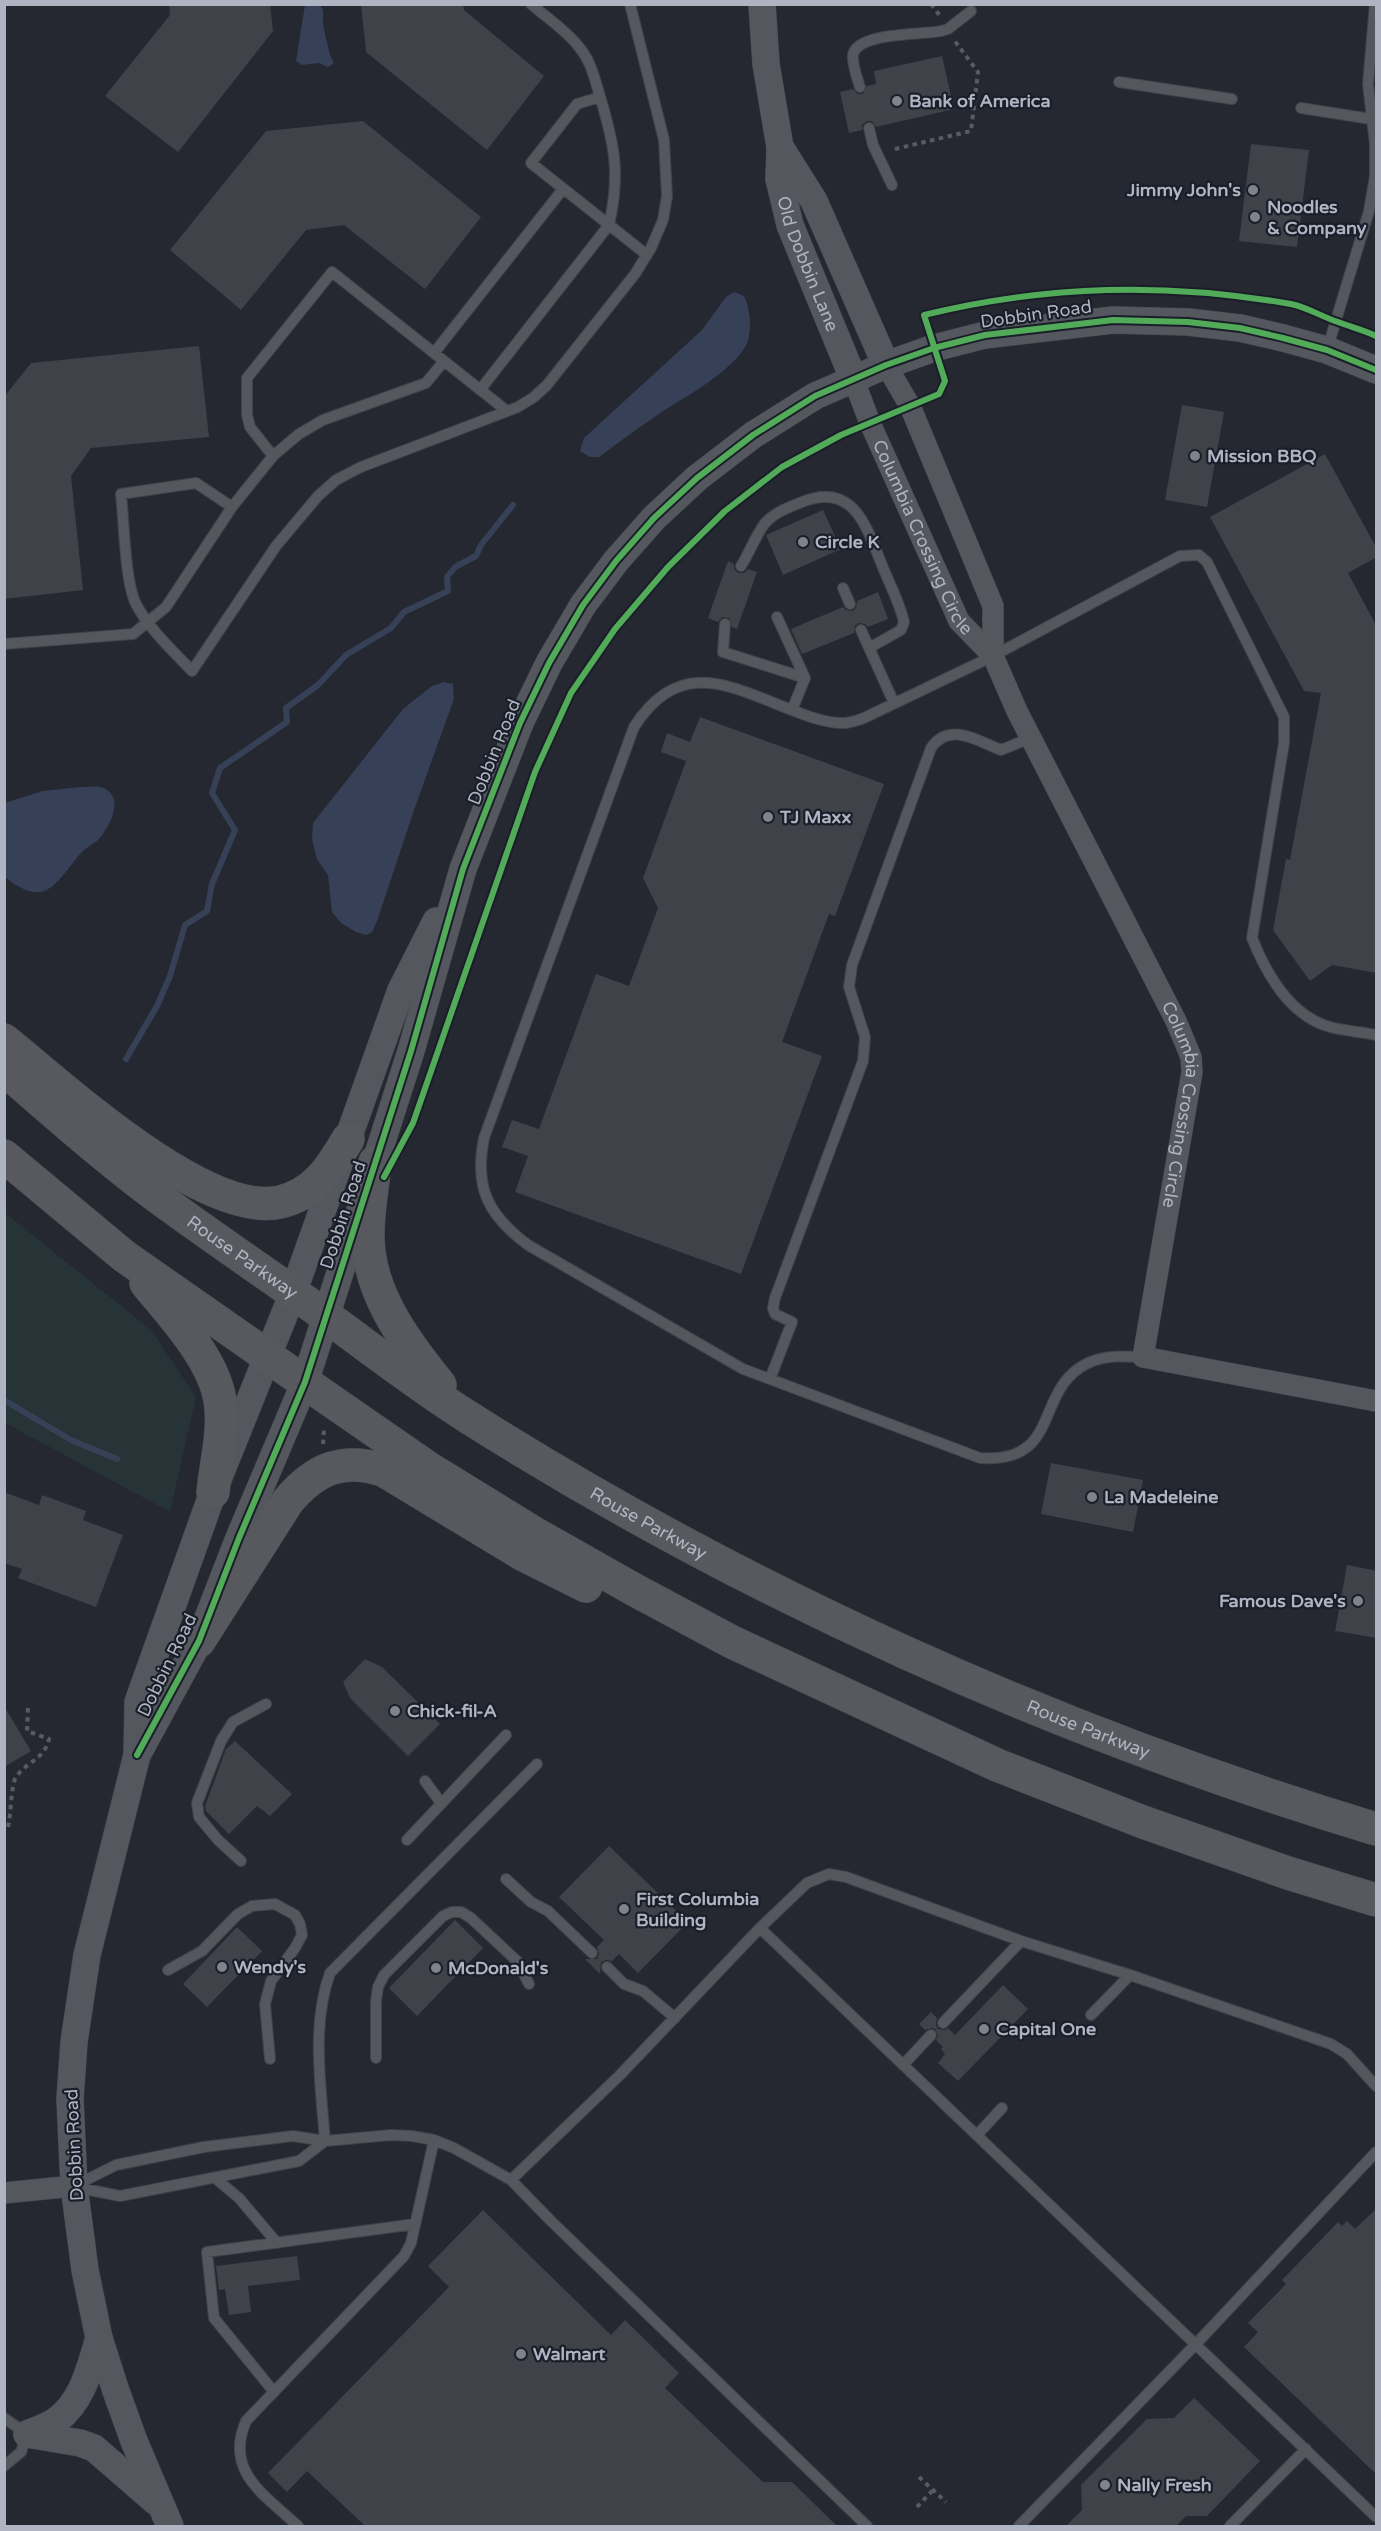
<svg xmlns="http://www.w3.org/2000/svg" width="1381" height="2531" font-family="'Varela Round',sans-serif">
	<rect width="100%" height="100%" fill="#252830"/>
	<path fill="#263337" d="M5 1213 151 1330 196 1397 170 1512 5 1423Z"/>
	<path fill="#364158" d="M305 5H320L323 10V25L330 55 334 63 328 67 319 63 302 65 296 61Z
		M734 292 744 296C751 310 753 336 744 349 722 379 685 396 656 416 636 429 618 443 599 457H590L580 451 584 438 702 330 726 297Z
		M444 682 453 684 454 699 414 810 377 921 372 932 366 935 356 932 341 923 332 912 328 875 317 859 312 839 313 823 403 709 432 686Z
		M81 787C87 787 95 786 100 787 127 794 110 827 98 840 92 845 85 848 80 854 71 864 55 890 41 892 28 894 15 885 5 877V803L43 791Z"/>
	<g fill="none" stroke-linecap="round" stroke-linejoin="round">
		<path stroke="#364158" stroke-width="6" d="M126 1059 157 1006 170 976 185 925 207 911 212 884 235 830 212 793 220 768 287 722 286 708 318 685 346 655 391 628 404 612 448 591 447 577 455 567 476 556 481 545 513 505
			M4 1400 71 1440 117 1459"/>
	</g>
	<path fill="#3f4248" d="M169 4H270L273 31 178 152 105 96 170 15Z
		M361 4H463L464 10 544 76 487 150 366 52Z
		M942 56 954 109 876 127 872 121H867L862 125V130L849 133 840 92 853 89 858 94H863L867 86 876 84 874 71Z
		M363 121 481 217 425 289 344 225 306 230 241 310 170 250 266 131Z
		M1251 144 1309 150 1297 247 1239 241Z
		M199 346 209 437 91 448 71 476 83 590 4 599V397L31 363Z
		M1182 405 1224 412 1207 507 1165 500Z
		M1325 454 1377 549V557L1348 573 1377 627V973L1332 965 1310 981 1273 930 1286 859 1290 860 1321 693 1304 691 1210 517Z
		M823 510 841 549 783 575 766 535Z
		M728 561 734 564V569L738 573H744L748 569 757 572 737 629 732 627 729 618 722 617 718 622 708 618Z
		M878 592 888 619 868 627 865 624 858 623 855 626 854 633 802 654 791 629 843 607 846 610 852 611 856 608 857 601Z
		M700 717 884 784 835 916 829 914 782 1042 822 1056 741 1274 515 1192 528 1156 502 1147 512 1120 539 1129 596 974 629 986 658 908 643 878 686 761 661 752 667 733 690 742Z
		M1051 1463 1143 1480 1133 1532 1041 1514Z
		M4 1492 39 1505 42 1495 86 1511 83 1520 123 1535 96 1607 18 1578 22 1569 4 1563Z
		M1347 1565 1377 1571V1638L1335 1631Z
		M365 1659 382 1667 440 1724 408 1756 350 1698 343 1682Z
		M4 1706 31 1751 4 1767Z
		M235 1741 292 1794 270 1816 257 1806 229 1834 206 1811 205 1806 226 1749Z
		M609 1846 688 1922 638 1973 619 1954 612 1961 606 1960 601 1962 600 1974 585 1959H597L599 1954 597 1947 604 1940 559 1897Z
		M455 1920 483 1948 417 2016 389 1988Z
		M237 1927 262 1951 207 2007 183 1984Z
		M1003 1985 1028 2009 958 2081 938 2063 945 2054 941 2049 943 2047 936 2040 938 2036 936 2030 932 2028 925 2030 919 2024 931 2012 937 2018 936 2025 938 2029 945 2030 948 2028 955 2035Z
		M1377 2208V2475L1244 2347 1258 2332 1248 2323 1286 2284 1282 2280 1338 2222 1342 2226 1347 2221 1355 2229Z
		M483 2210 611 2335 625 2320 679 2373 665 2388 763 2482H792L837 2526H365L307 2471 287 2492 268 2473 449 2287 428 2266Z
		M297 2256 300 2280 248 2286 251 2312 229 2315 225 2289 219 2290 216 2266Z
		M1194 2398 1260 2461 1207 2516H1186L1176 2526H1066L1082 2510 1081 2485 1147 2419 1174 2418Z"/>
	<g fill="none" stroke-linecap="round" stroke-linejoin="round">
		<g stroke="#414349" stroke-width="12">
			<path id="service" d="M1119 82 1232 99
				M860 87C857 78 852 64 853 55 857 32 922 35 941 31L948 29 971 11
				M600 97 577 104 531 163 647 255
				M1301 108 1371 119
				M869 128 873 145 892 185
				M1327 350 1369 211 1375 176V144L1368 84 1375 4
				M434 353 563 189
				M480 390 609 225C621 172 614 143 599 93 594 77 591 61 579 47 566 30 547 18 531 4
				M273 456 250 427 247 415V378L332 272 507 411
				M232 507 196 483 121 494C124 521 125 582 136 604 149 629 173 651 192 671L276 546 318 496 336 480 361 467 518 407 534 397 547 385 635 274 651 248 663 220 667 196 664 140 630 4
				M741 566C749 554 757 532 766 522 776 512 789 507 802 502 856 480 868 532 884 570 891 587 900 604 904 622L901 630 869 648
				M843 588 850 604
				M777 617 805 678 792 710
				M725 624 723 652 805 678
				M861 630 894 703
				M4 644 133 634 166 607 232 507 273 456 299 434 323 420 426 383 444 361
				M1143 1357C1125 1356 1105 1355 1088 1363 1033 1389 1063 1464 980 1458L743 1369 528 1245C488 1215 474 1188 484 1138L634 727C681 654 733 688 797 712 812 718 830 724 846 723 852 722 859 720 864 718L993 656 1180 556 1199 555 1207 562 1284 717V743L1252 938C1266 973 1290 1016 1330 1027 1345 1031 1361 1032 1376 1035
				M770 1379 792 1322 775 1314 773 1308 775 1298 863 1061 865 1037 849 987 852 965 931 748C949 721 978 741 1001 750L1030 738
				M425 1781 441 1803
				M407 1840 506 1735
				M241 1861 218 1840 199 1817 197 1803 221 1741 233 1722 266 1704
				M506 1879 531 1902 548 1911 592 1953
				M760 1928 1376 2517
				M607 1967 624 1984 643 1991 675 2018
				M168 1970 202 1951 238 1914 252 1906 275 1904 295 1915 300 1924 302 1935 295 1948 271 1981 265 2004 270 2059
				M1091 2015 1130 1975
				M943 2023 1021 1941
				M376 2058V2001L378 1987 384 1975 443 1916 452 1912H461L471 1918 518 1962 529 1984
				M903 2065 931 2035
				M977 2135 1002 2108
				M325 2141C321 2087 311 2025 330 1973L537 1764
				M215 2178 239 2198 277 2243
				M511 2180 620 2075 760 1928 807 1883 829 1874 846 1877 1021 1941 1130 1975 1331 2044 1347 2054 1376 2086
				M74 2186 116 2165 204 2147 293 2136 325 2141 391 2135 412 2136 434 2140 454 2148 511 2180 551 2221 867 2526
				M75 2187 120 2196 299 2161 325 2141
				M274 2392 214 2318 207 2252 415 2224
				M4 2418 27 2434 21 2452 4 2466
				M298 2526C265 2495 224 2472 246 2421L404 2256 411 2243 434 2140
				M1019 2526 1196 2344 1376 2152
				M1230 2526 1306 2449"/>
		</g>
		<g stroke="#414349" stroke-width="22">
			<g id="minor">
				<path d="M886 365 910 406 993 606V656"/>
				<path id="s1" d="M853 378 870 423 959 621 993 656 1017 711 1176 1021 1191 1057 1192 1072 1143 1357 1376 1401"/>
				<path d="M4 2193 74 2186"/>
			</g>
		</g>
		<g stroke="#414349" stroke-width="28">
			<g id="tertiary">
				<path id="s2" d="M762 4 766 64 780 147 779 179 790 225 853 378"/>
				<path d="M780 147 814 201 886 365"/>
				<path d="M137 1755 199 1641 239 1538 305 1382 411 1051 463 869 520 723 549 663 583 605 616 561 654 518 697 478 753 435 815 396 886 365 934 348 985 335 1113 320 1188 322 1240 328 1283 338 1327 350 1376 370"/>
				<path d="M27 2434 80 2443 94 2448 155 2501"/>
				<path d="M27 2434C37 2430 49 2426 57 2420 83 2401 90 2367 99 2338"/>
				<path d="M170 2526 134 2441 116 2391 99 2338 85 2270 74 2186 70 2099 74 2042 87 1955 137 1755 138 1702 213 1492 293 1293 401 990 436 921"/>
			</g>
		</g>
		<g stroke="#42454d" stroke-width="34">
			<g id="primary">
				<path d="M4 1040C61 1086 205 1219 280 1202 315 1194 331 1168 348 1139"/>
				<path id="s3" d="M4 1069C58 1116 112 1164 170 1206 217 1240 265 1273 312 1306 364 1343 414 1383 468 1417 749 1595 1058 1733 1376 1829"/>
				<path d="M4 1156 124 1256 333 1402 430 1469 534 1533 633 1589 732 1642 997 1765 1143 1822 1288 1873 1376 1900"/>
				<path d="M375 1162C373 1185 368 1209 368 1232 366 1290 405 1342 440 1385"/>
				<path d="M146 1283C172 1315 213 1358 220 1400 225 1429 216 1463 213 1492"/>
				<path d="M199 1641 288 1501C315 1469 342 1457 383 1470L522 1554 586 1586"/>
			</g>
		</g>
		<path stroke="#585c62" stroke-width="4" stroke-dasharray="4.5 4.5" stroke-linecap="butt" d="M931 4 941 17
			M895 149 971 131 978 72 954 40
			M323 1444 324 1429
			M8 1827C11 1816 11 1784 16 1777 27 1761 44 1760 49 1739L27 1731 28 1708
			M919 2477 946 2502
			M917 2507 933 2490"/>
		<use href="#service" stroke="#54575e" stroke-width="10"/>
		<use href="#minor" stroke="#54575e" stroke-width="21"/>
		<use href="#tertiary" stroke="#54575e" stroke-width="27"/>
		<use href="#primary" stroke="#57595f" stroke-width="33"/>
		<g stroke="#1a1e29" stroke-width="10">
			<path id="cycleway" d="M384 1177 413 1123 535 772 571 693 615 629 668 567 725 511 782 467 841 435 939 394 945 381 924 315C1048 285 1165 282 1291 304 1307 307 1322 317 1338 322 1351 327 1364 330 1376 336
				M137 1755 199 1641 239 1538 305 1382 411 1051 463 869 520 723 549 663 583 605 616 561 654 518 697 478 753 435 815 396 886 365 934 348 985 335 1113 320 1188 322 1240 328 1283 338 1327 350 1376 370"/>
		</g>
		<use href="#cycleway" stroke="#51ab58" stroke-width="6"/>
	</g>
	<g fill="#7e838e" stroke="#1a1e29" stroke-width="2">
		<circle cx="897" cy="101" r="6"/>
		<circle cx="1253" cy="190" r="6"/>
		<circle cx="1255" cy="217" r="6"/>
		<circle cx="1195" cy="456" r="6"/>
		<circle cx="803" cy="542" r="6"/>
		<circle cx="768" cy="817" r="6"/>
		<circle cx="1092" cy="1497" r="6"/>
		<circle cx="1358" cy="1601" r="6"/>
		<circle cx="395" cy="1711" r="6"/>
		<circle cx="624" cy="1909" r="6"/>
		<circle cx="222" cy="1967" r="6"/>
		<circle cx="436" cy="1968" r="6"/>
		<circle cx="984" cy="2029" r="6"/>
		<circle cx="521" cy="2354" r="6"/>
		<circle cx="1105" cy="2485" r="6"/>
	</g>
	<g text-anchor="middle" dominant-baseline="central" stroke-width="4.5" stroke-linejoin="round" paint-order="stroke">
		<g font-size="18" font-weight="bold" fill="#aeb4c1" stroke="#1a1e29" text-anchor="start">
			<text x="909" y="101">Bank of America</text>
			<text x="1241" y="190" text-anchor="end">Jimmy John's</text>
			<text x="1267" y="207">Noodles<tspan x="1267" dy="21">&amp; Company</tspan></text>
			<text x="1207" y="456">Mission BBQ</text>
			<text x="815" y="542">Circle K</text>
			<text x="780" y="817">TJ Maxx</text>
			<text x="1104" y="1497">La Madeleine</text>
			<text x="1346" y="1601" text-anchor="end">Famous Dave's</text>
			<text x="407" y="1711">Chick-fil-A</text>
			<text x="636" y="1899">First Columbia<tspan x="636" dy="21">Building</tspan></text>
			<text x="234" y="1967">Wendy's</text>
			<text x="448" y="1968">McDonald's</text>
			<text x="996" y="2029">Capital One</text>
			<text x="533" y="2354">Walmart</text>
			<text x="1117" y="2485">Nally Fresh</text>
		</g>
		<g font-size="18" fill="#aeb4c1" stroke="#1a1e29">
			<text stroke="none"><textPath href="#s2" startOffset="266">Old Dobbin Lane</textPath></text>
			<text transform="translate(1036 314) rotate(-8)">Dobbin Road</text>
			<text stroke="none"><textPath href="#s1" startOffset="174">Columbia Crossing Circle</textPath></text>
			<text transform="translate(494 752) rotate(-68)">Dobbin Road</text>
			<text stroke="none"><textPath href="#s1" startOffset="808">Columbia Crossing Circle</textPath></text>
			<text transform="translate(343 1215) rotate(-72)">Dobbin Road</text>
			<text stroke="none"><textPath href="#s3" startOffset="304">Rouse Parkway</textPath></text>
			<text stroke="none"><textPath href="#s3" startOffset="790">Rouse Parkway</textPath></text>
			<text transform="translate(167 1665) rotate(-64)">Dobbin Road</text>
			<text stroke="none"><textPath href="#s3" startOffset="1276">Rouse Parkway</textPath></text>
			<text transform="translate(74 2145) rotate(-93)">Dobbin Road</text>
		</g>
	</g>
	<rect width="1381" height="2531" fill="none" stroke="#aeb4c1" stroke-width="12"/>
</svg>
